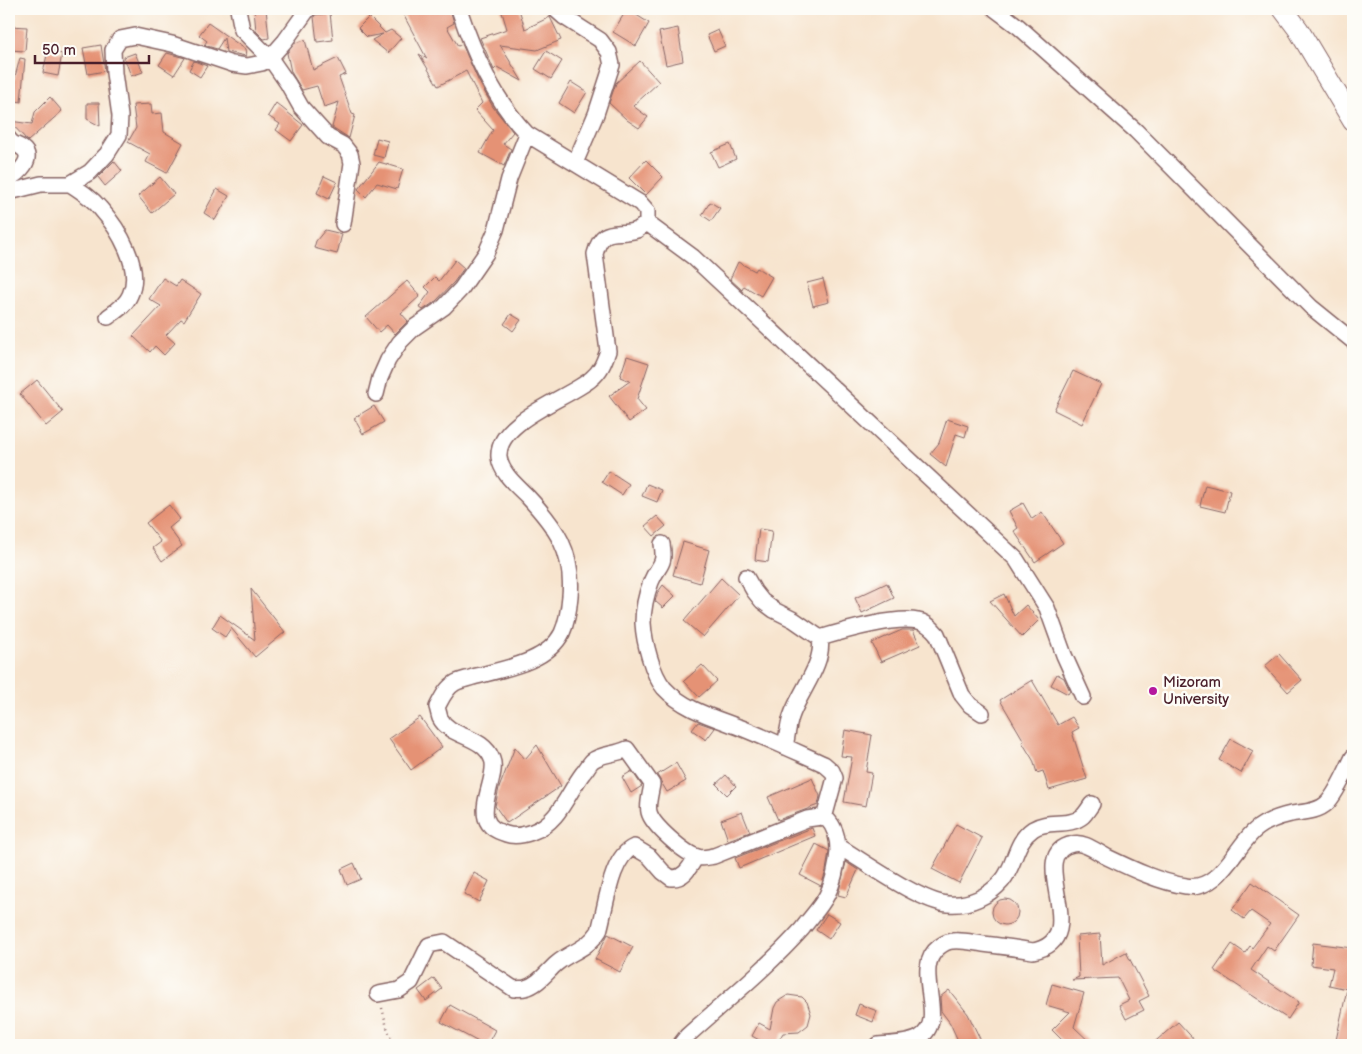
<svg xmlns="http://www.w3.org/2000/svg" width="1362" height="1054" font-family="'Balsamiq Sans',sans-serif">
	<rect width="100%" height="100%" fill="#fdfcf7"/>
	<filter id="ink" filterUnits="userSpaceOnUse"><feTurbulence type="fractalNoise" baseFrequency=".02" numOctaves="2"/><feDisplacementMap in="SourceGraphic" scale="10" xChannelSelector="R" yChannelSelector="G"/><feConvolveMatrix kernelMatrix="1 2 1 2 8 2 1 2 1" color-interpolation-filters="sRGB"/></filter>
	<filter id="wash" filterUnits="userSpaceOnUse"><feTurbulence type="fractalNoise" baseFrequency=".0096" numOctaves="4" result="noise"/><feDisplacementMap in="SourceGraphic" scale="20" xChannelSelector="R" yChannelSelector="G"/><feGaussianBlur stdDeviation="1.12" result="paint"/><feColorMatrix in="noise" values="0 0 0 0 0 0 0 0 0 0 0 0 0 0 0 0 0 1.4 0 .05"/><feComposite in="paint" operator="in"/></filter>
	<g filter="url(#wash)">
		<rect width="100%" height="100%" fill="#f7e4ce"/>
		<g id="blocks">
			<path fill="#e59274" d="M254 9H266L269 38 264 39 256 31Z
				M413 9H450L454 23 447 27 458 46 462 44 478 80 493 107 513 132 503 144 511 149 504 166 480 153 493 130 475 110 482 103 466 71 438 86 419 54 427 59 403 14Z
				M501 9H519L525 29 550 17 561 40 537 50 500 45 522 81 497 67 494 70 480 38 507 29Z
				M627 9 649 23 636 46 613 32Z
				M330 13 333 40 317 42 314 17 315 15Z
				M369 17 385 33 391 30 401 38 388 53 372 40 383 34 367 37 358 28Z
				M208 23 245 49 246 56 226 52 224 38 217 49 204 45 207 41 199 35Z
				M9 26 27 27 25 51 9 50Z
				M678 28 683 61 666 65 659 32Z
				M718 30 725 46 714 51 707 35Z
				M305 40 313 70 338 58 346 74 339 77 352 114 355 115 349 138 332 127 339 102 324 107 317 86 302 90 291 72 287 53 295 43Z
				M101 45 105 71 88 74 83 48Z
				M48 50 62 54 58 76 43 73Z
				M546 51 562 61 551 79 535 69Z
				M135 53 143 72 131 76 124 57Z
				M167 53 185 58 174 75 159 65Z
				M20 58 25 59 21 102 9 99Z
				M194 61 207 66 200 77 189 70Z
				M640 61 659 82 633 106 648 117 639 128 627 120 609 103 616 83Z
				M571 82 587 92 574 113 559 103Z
				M50 97 62 111 28 141 9 121 32 124 35 112Z
				M87 103H99L100 126 87 119Z
				M276 103 303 125 291 141 276 130 280 124 268 116Z
				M151 104 152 114 162 113 164 132 183 143 167 173 146 162 150 154 128 142 136 128 133 105Z
				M377 138 388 141 384 158 373 155Z
				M730 144 736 159 718 167 711 152Z
				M646 160 663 177 646 195 629 178Z
				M114 161 122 171 105 186 98 177Z
				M379 162 403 169 397 189 377 183 366 197 358 189Z
				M324 176 337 182 329 199 317 193Z
				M160 177 174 194 152 213 138 196Z
				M217 189 229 196 215 220 204 213Z
				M710 202 720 208 711 221 702 215Z
				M325 230 342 234 337 254 314 248 316 241Z
				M455 260 464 268 454 282 436 301 423 310 419 307 430 292 425 287 435 277 439 281Z
				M738 262 755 271 757 268 772 277 761 296 744 286 742 290 730 279Z
				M163 278 176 286 180 280 201 294 184 321 181 319 166 335 175 343 164 355 155 346 150 352 133 336 161 306 149 299Z
				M823 279 829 302 813 306 807 283Z
				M407 281 420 296 401 313 408 321 395 334 387 325 379 332 366 317Z
				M511 314 521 320 513 331 504 324Z
				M627 356 649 363 637 399 646 410 629 422 609 396 630 381 620 377Z
				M1073 371 1101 384 1082 424 1054 410Z
				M37 380 63 412 46 426 20 394Z
				M374 406 384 422 363 434 354 418Z
				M947 419 968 426 965 437 956 434 946 467 930 454 939 443Z
				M609 471 629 484 622 495 602 482Z
				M647 484 662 490 657 502 642 496Z
				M1205 485 1230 491 1225 512 1200 506Z
				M1023 503 1032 519 1042 512 1063 543 1035 562 1014 531 1018 528 1009 511Z
				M169 505 180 519 169 528 182 546 162 561 153 548 161 542 146 523Z
				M657 516 666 526 654 536 645 526Z
				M759 529 772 531 768 562 755 560Z
				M683 542 709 550 700 583 673 575Z
				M721 578 739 595 703 637 684 621Z
				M887 583 894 598 862 613 855 598Z
				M663 585 675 596 663 608 655 601 658 592Z
				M251 589 285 632 255 657 231 628 225 637 212 628 220 615 255 640Z
				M1004 594 1014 616 1026 605 1039 620 1022 637 990 601Z
				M902 630H913L920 645 881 662 872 643Z
				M1279 654 1302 680 1288 692 1265 666Z
				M702 665 717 681 699 697 684 681Z
				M1057 674 1064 678 1070 691 1068 694 1051 685Z
				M1032 680 1058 725 1072 717 1079 728 1072 732 1087 779 1049 790 1043 771 1037 773 1033 760 1022 742 1024 741 1000 700Z
				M420 717 442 747 411 770 389 739Z
				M698 722 715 728 706 740 692 730Z
				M845 730 872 735 866 772 872 773 866 806 844 802 852 757 841 756Z
				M1231 739 1253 751 1241 773 1219 760Z
				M537 745 561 786 507 823 495 806 499 788 515 747 525 759Z
				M676 763 686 781 667 792 657 775Z
				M632 771 642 786 631 793 622 777Z
				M726 775 736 786 727 795 716 784Z
				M812 778 820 796 818 805 778 820 768 797Z
				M742 812 750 832 728 840 721 820Z
				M956 824 982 838 959 883 932 869Z
				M812 828 815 836 739 868 735 858Z
				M816 844 829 851 826 871 821 886 800 875Z
				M846 862 858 870 846 897 838 895Z
				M354 863 361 879 347 885 341 869Z
				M474 873 489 881 479 902 464 894Z
				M1252 882 1299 915 1274 951 1267 946 1251 970 1299 1002 1288 1019 1214 970 1232 944 1245 953 1250 946 1252 948 1270 924 1251 911 1244 919 1232 910Z
				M992 912a13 13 0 1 1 26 0a13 13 0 1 1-26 0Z
				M827 914 840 922 829 939 816 930Z
				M608 934 633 947 620 972 595 959Z
				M1100 934 1102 965 1126 952 1149 996 1139 1001 1144 1010 1126 1019 1119 1005 1129 1000 1118 978 1072 980 1079 977 1077 936Z
				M1313 943 1353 948 1350 972 1353 973V1045H1335L1347 989 1329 985 1333 968 1311 965Z
				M434 978 442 989 426 1001 418 990Z
				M1052 984 1084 993 1074 1027 1093 1045H1067L1052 1030 1070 1012 1046 1005Z
				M949 990 968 1014 983 1045H960L950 1023 941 1011 940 997Z
				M788 995 802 997 807 1002 811 1014 808 1025 799 1032 783 1033 776 1045H768L752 1036 759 1023 770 1029 774 1008 777 1002Z
				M859 1004 877 1011 873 1022 855 1015Z
				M450 1005 495 1030 487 1045H484L441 1022Z
				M1178 1022 1199 1045H1151Z"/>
		</g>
	</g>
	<g filter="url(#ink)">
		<use href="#blocks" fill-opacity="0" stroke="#876464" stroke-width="1"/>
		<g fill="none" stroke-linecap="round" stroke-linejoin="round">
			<g stroke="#876464" stroke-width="18">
				<path id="street" d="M238 9 242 30 270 58 288 84 301 107 328 137 343 145 350 154 352 163 343 224
					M459 9C474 54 494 100 527 134L640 203 647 211V223C644 225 640 228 637 230 616 237 603 224 595 254L608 351C604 362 601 371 591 379 569 398 496 421 499 457 501 473 516 485 527 496 556 527 574 552 570 596 569 608 567 622 562 633 547 663 502 669 473 677 468 679 460 680 455 683 446 688 442 698 437 707 438 710 439 715 440 718 450 738 483 735 492 759 498 773 481 800 486 818 489 828 497 831 506 834 514 837 524 835 532 832 559 823 567 794 583 773 586 770 589 764 592 761 602 753 615 755 627 749L652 784C651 792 647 804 649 812 652 825 685 854 698 857 703 859 708 857 714 856L807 819 821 817 827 819C835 827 838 839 838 851 837 866 834 881 827 895 821 907 810 918 802 929 767 968 726 1001 687 1036L680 1045
					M555 9 564 17 600 40 609 52 612 65 596 114 575 163
					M995 9 1019 27 1136 131 1311 307 1353 341
					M9 139C12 145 17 144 22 148 36 158 18 174 9 178
					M70 184C81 191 92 198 100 208 118 228 143 268 130 295 126 305 116 311 108 317
					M9 192 41 184H70L90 172 107 154 119 135 120 116 114 73 113 50 120 39 135 36 172 44 232 64 247 66 262 63 270 58 285 41 308 9
					M647 223 693 257 1016 559 1047 608 1064 655 1083 697
					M376 394 380 378 388 360 400 342 415 327 444 307 461 289 486 253 496 230 509 179 527 134
					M662 544C666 567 658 564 651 582 646 595 643 610 643 623 644 641 652 674 664 688 684 710 716 718 744 729 771 740 797 752 824 764L832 771 835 778 824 818
					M746 577 754 591 762 601 774 610 794 620 820 638C825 664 799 692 791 717 788 726 787 737 785 747
					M820 638C843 631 895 616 918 621 926 622 932 628 937 634L962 695 970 705 982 713
					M838 846C865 862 920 902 948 904 969 906 989 896 1002 881 1016 865 1014 842 1033 829 1048 819 1069 828 1083 816 1086 813 1089 808 1092 804
					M378 994 399 990 411 982 429 945 444 942 514 989C517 988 522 989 525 988 538 985 547 972 556 964 571 951 587 950 599 931 606 908 610 857 634 847L649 856 663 872 671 878C684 879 690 867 696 857
					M878 1045C891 1044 908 1044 919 1038 950 1020 910 969 939 947 943 944 948 941 953 941 963 940 974 943 983 944 1000 946 1016 948 1033 951 1096 939 1022 854 1073 844 1084 841 1097 852 1107 857 1132 869 1159 882 1186 886 1218 892 1234 850 1253 832 1263 822 1278 817 1291 814 1302 812 1318 812 1327 803 1337 793 1346 771 1353 757"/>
			</g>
			<g stroke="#876464" stroke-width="22">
				<path id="secondary" d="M1283 9 1298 29 1353 121"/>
			</g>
			<path stroke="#876464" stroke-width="2.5" stroke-dasharray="1 4" stroke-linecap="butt" d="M382 1008 388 1031 396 1045"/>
			<use href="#street" stroke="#fff" stroke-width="15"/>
			<use href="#secondary" stroke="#fff" stroke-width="20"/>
		</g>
	</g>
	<circle fill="#b5179e" stroke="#fdfcf7" stroke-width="2" cx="1153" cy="691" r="5"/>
	<g text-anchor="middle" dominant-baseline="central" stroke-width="5" stroke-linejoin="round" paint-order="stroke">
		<g font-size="15" fill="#4a1f2b" stroke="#fdfcf7" text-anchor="start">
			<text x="1163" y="682">Mizoram<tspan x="1163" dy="17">University</tspan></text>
		</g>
	</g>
	<rect width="1362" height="1054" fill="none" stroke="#fdfcf7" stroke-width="30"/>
	<path d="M35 55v8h114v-8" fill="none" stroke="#4a1f2b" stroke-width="2.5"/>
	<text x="42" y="55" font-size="15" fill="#4a1f2b" stroke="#fdfcf7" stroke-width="4" paint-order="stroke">50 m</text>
</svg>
